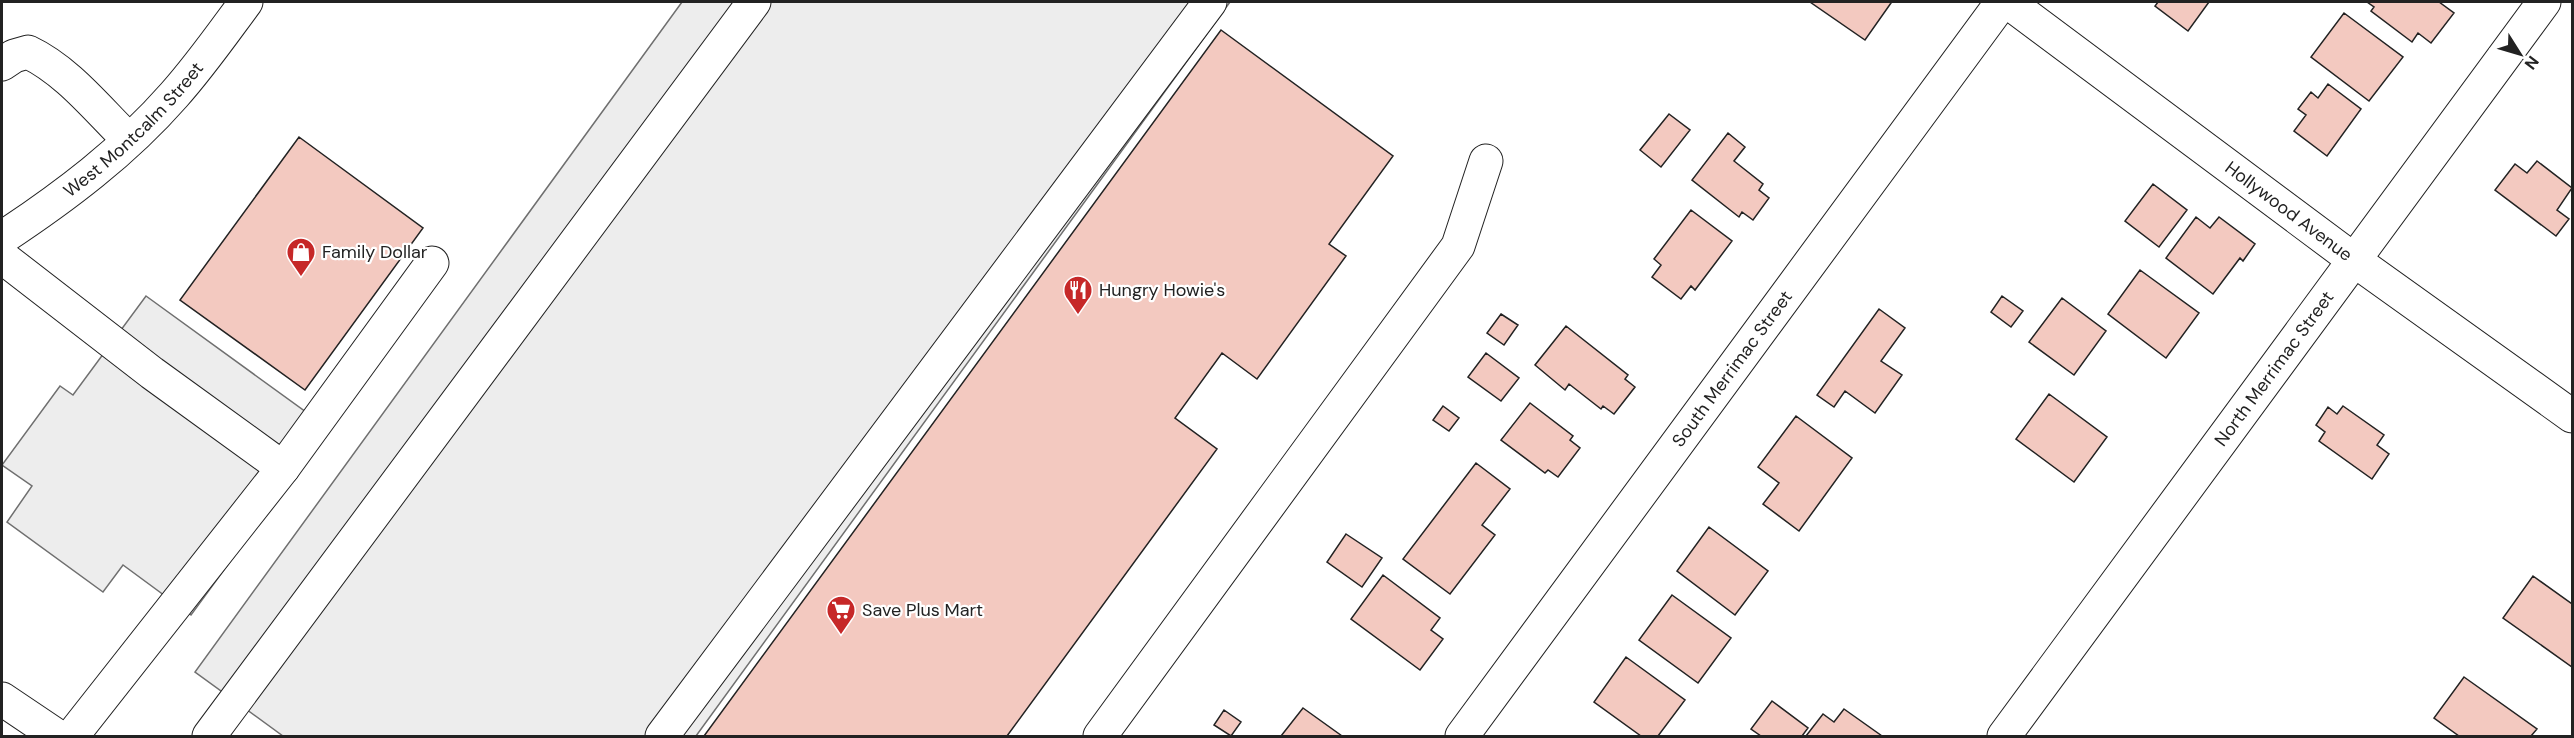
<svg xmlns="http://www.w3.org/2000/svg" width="2574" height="738" font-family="'DM Sans',sans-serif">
	<rect width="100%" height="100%" fill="#fff"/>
	<path fill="#ededed" stroke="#6f6f6f" stroke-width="1.5" d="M682 2H1230L696 736H283L195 672Z
		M146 296 328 428 191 615 123 565 103 592 7 522 32 486 2 465 60 386 73 395Z"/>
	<path fill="#f3c9c0" stroke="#222" stroke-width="1.5" d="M1810 2H1889L1891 3 1865 40Z
		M2158 2H2209L2188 31 2155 6Z
		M2367 2H2439L2454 13 2431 43 2418 33 2412 42 2371 11 2374 7Z
		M2344 13 2403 57 2369 101 2311 57Z
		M1221 30 1393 156 1329 244 1346 256 1257 379 1222 353 1175 418 1217 449 1007 736H704Z
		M2328 84 2361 109 2327 156 2294 131 2306 115 2298 109 2311 92 2318 98Z
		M1669 114 1690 130 1661 167 1640 150Z
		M1728 133 1745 147 1734 161 1763 184 1759 190 1769 198 1753 220 1742 212 1739 217 1692 180Z
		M299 137 423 228 305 390 180 300Z
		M2537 161 2572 188 2557 210 2569 219 2556 236 2495 190 2515 164 2527 173Z
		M2153 184 2187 210 2159 247 2125 221Z
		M1691 210 1732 241 1695 290 1691 286 1681 299 1652 277 1661 265 1654 259Z
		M2196 217 2210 228 2219 217 2255 244 2243 261 2240 258 2213 294 2166 258Z
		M2140 270 2199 313 2166 358 2108 314Z
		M2002 296 2023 311 2011 327 1991 312Z
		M2062 298 2106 331 2074 375 2029 342Z
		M1879 309 1905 328 1881 361 1902 375 1875 413 1845 391 1834 407 1817 395Z
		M1501 314 1518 325 1504 345 1487 333Z
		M1566 326 1628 375 1625 379 1635 387 1614 414 1603 406 1601 409 1569 384 1565 390 1535 365Z
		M1486 353 1519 378 1501 401 1468 377Z
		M2049 394 2107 437 2074 482 2016 439Z
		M1530 403 1573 436 1570 440 1580 448 1558 477 1548 470 1545 473 1501 440Z
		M1443 406 1459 418 1449 431 1433 420Z
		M2343 406 2384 435 2377 445 2389 454 2372 479 2319 441 2325 432 2316 425 2328 407 2337 414Z
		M1796 416 1852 458 1799 531 1763 504 1779 483 1758 467Z
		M1476 463 1510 489 1482 525 1495 535 1450 594 1403 559Z
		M1709 527 1768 571 1735 615 1677 571Z
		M1346 534 1382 558 1362 587 1327 562Z
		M1383 575 1440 618 1431 630 1443 639 1420 670 1351 619Z
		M2533 576 2572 604V667L2503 618Z
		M1672 595 1731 638 1698 683 1639 640Z
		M1626 657 1685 700 1658 736H1641L1594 702Z
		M2464 677 2537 729 2531 736H2459L2434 718Z
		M1772 701 1808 728 1802 736H1761L1751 729Z
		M1303 708 1342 736H1281Z
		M1844 709 1882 736H1806L1823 714 1834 722Z
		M1224 710 1241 722 1231 736 1214 725Z"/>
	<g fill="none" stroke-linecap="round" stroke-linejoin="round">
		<g stroke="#222" stroke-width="35">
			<g id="minor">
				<path id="s1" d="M2008 2 2354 260 2572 416"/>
				<path d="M2 64 14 56 28 52C68 71 98 110 129 140"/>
				<path d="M2 257 152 373 283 468 72 736"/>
				<path d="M283 468 432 263"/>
				<path d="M209 736 754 2"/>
				<path d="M662 736 1210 2"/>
				<path d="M1100 736 1458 246 1486 161"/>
				<path id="s2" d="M1462 736 2002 2"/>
				<path id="s3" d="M2004 736 2544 2"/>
			</g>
		</g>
		<g stroke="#222" stroke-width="35">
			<g id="major">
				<path id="s4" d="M2 238C64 197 124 152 174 95 200 66 223 33 246 2"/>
				<path d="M2 699 57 736"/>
			</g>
		</g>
		<use href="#minor" stroke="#fff" stroke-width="33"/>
		<use href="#major" stroke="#fff" stroke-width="33"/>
	</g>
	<defs>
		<g id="shop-pin" transform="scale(1.5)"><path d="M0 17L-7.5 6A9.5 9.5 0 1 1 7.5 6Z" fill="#c62828" stroke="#fff"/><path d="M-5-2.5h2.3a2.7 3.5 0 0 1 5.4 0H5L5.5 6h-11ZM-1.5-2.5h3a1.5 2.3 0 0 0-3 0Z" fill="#fff"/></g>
		<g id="restaurant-pin" transform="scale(1.5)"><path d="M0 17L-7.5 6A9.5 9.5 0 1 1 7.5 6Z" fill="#c62828" stroke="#fff"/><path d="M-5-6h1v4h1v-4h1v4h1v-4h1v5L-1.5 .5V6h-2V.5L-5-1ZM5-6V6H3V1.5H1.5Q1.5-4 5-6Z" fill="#fff"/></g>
		<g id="supermarket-pin" transform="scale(1.5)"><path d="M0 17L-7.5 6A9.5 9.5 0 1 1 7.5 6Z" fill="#c62828" stroke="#fff"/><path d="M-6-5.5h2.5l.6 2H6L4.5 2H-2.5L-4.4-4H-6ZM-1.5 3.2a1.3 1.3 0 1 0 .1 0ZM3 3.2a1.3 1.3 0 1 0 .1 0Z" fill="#fff"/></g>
	</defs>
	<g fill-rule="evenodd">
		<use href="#shop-pin" x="301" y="252"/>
		<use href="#restaurant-pin" x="1078" y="290"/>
		<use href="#supermarket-pin" x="841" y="610"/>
	</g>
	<g text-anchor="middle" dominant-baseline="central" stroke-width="4.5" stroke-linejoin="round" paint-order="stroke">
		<g font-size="18" fill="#222" stroke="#fff">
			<text stroke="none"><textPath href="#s4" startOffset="171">West Montcalm Street</textPath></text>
			<text stroke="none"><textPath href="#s1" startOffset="350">Hollywood Avenue</textPath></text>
			<text stroke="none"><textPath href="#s2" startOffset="456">South Merrimac Street</textPath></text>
			<text stroke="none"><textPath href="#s3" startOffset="456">North Merrimac Street</textPath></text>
		</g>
		<g font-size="18" fill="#222" stroke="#fff" text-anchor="start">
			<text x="322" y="252">Family Dollar</text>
			<text x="1099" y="290">Hungry Howie's</text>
			<text x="862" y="610">Save Plus Mart</text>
		</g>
	</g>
	<rect width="2574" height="738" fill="none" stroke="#222222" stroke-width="6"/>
	<g transform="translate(2520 54) rotate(127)" stroke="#ffffff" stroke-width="4.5" paint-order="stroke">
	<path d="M0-4.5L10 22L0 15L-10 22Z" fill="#222222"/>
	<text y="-9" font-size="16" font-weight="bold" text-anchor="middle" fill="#222222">N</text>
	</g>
</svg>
